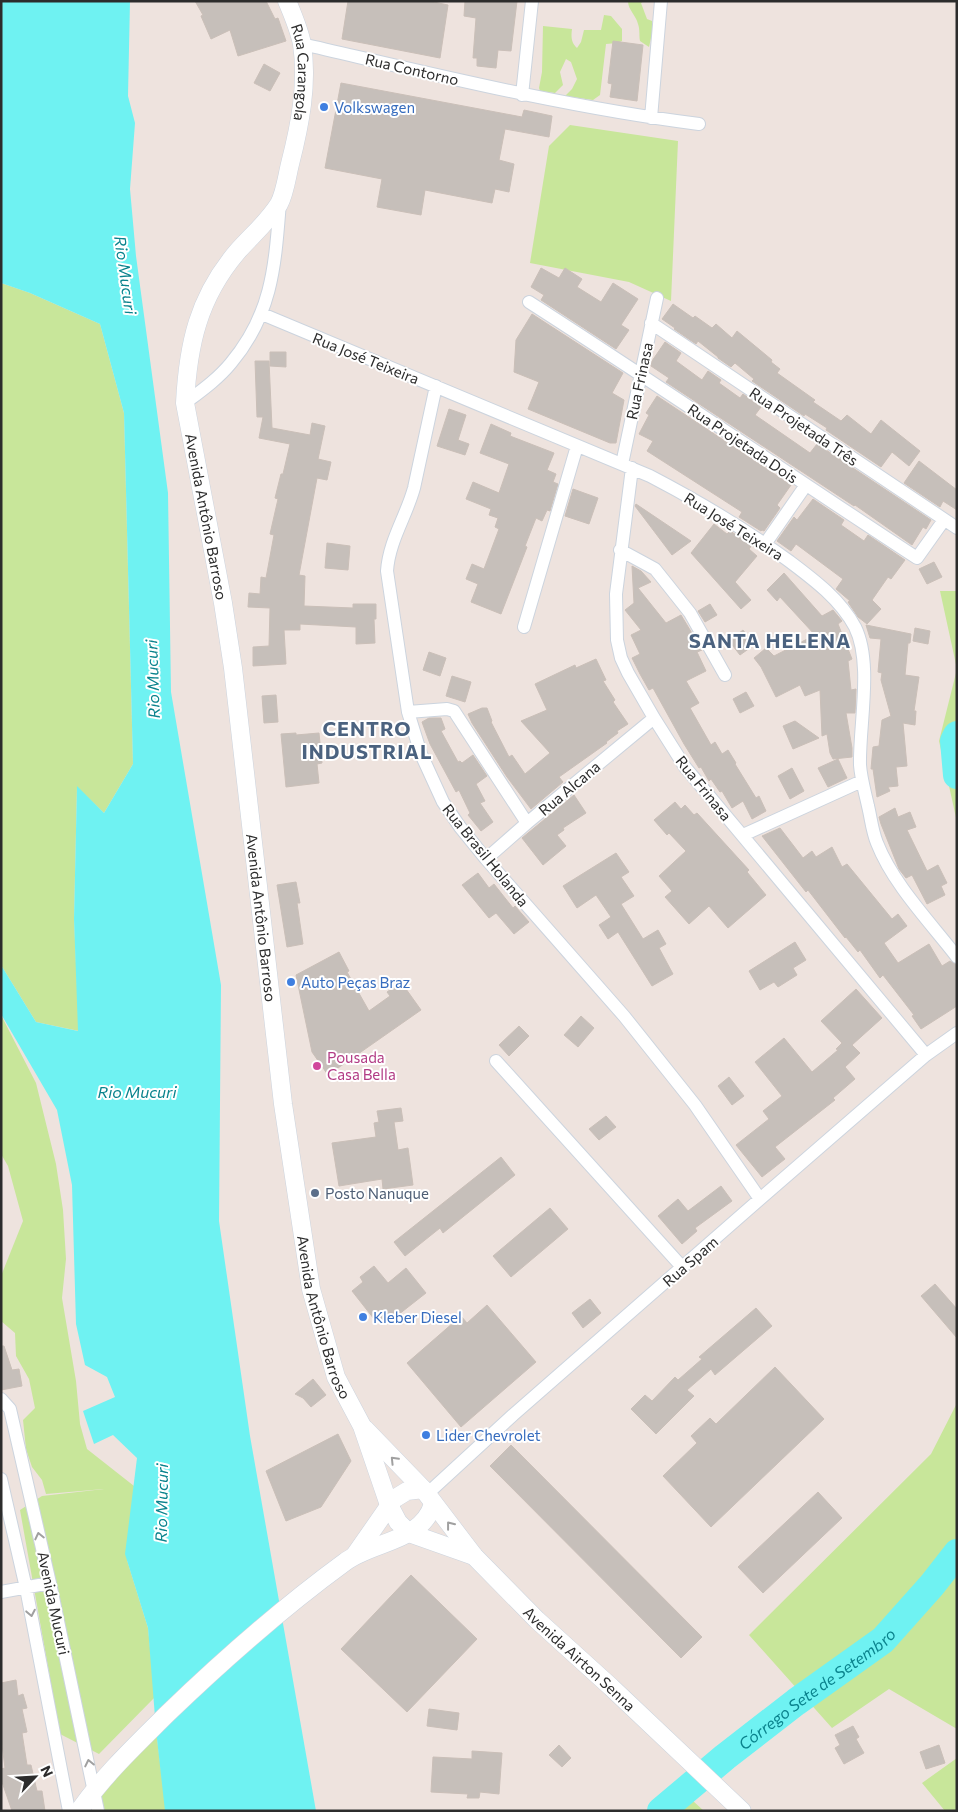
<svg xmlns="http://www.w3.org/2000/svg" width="958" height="1812" font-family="Commissioner,sans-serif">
	<rect width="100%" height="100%" fill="#eee3de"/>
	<path fill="#c8e69a" d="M628 1H644L641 3 647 19 652 21V34L649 47 640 41C639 36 640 29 638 24 636 15 628 10 628 1Z
		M604 15 611 16 622 29V41L617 43 606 44 600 95 593 100 565 96 572 89 577 79 571 62 566 59 560 72 563 85 555 93 540 91 539 88 542 72 543 26 572 29C571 36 571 43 577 48L581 42 584 30H601Z
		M570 125 678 141 671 301 629 282 530 263 549 146Z
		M1 283 30 293 100 324 124 413 133 764 104 813 77 787 74 919 79 1031 36 1022 1 965Z
		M940 591H957V822L939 741 957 669Z
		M1 1015 36 1083 56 1164 63 1210 66 1259 62 1298 76 1381 80 1424 87 1449 134 1486 127 1560 148 1628 155 1697 99 1754 60 1734 20 1510 42 1496 104 1489 46 1494 42 1480 32 1467 26 1449 23 1420 35 1408 29 1379 16 1356 15 1333 1 1321V1276L23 1221 8 1166 1 1154Z
		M957 1403V1729L889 1689 832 1728 749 1635 931 1454Z
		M156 1730 166 1811H100L97 1790Z
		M957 1758V1811H945L922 1783Z
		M693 1801 704 1811H682Z"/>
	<path fill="#6ff2f2" d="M1 1H130L128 96 135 123 130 189 136 256 168 493 171 692 221 985 219 1221 250 1436 316 1811H165L156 1730 148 1628 125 1554 137 1458 113 1435 94 1444 83 1411 115 1397 107 1377 85 1365 76 1324 72 1185 57 1110 1 1014V965L36 1022 78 1031 74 919 77 786 104 813 133 764 124 413 100 324 30 293 1 283Z"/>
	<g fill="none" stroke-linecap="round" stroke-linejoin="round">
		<g stroke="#6ff2f2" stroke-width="28">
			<path d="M957 735 954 741 957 775"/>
			<path id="s1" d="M661 1811 725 1757 796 1702 883 1640 932 1585 957 1553"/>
		</g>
	</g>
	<path fill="#c6bfba" stroke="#cabfb8" d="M195 1H266L275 19 278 18 286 41 238 56 230 30 211 39 201 16 203 15Z
		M348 1H429L448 5 440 58 342 39Z
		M465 1H517L511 51 498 50 496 68 477 66V58H473L476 18 464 16Z
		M613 41 643 45 637 101 610 97 612 84 608 83Z
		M264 64 280 73 270 91 254 83Z
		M341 83 522 117 524 110 552 116 549 137 505 129 499 160 514 164 509 192 495 189 492 203 425 190 421 215 377 207 382 179 325 168Z
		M541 268 559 278 565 268 582 279 577 287 601 302 613 283 638 299 621 325 629 330 616 349 541 300 544 295 531 287Z
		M673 304 693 318 695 316 712 328 716 324 732 338 737 331 772 360 771 362 780 369 777 373 815 400 813 402 841 421 847 415 871 434 881 420 920 451 909 466 892 452 881 467 826 430 827 428 805 414 804 416 752 381 754 379 735 363 731 367 718 358V357L698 341 696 344 674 329 675 328 662 319Z
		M532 314 623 373 612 393 624 400 616 443H610L528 409 539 382 514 372 516 340Z
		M665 342 681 353 676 361 702 380 708 371 721 380 719 383 740 398 743 394 761 407 755 415 810 453 817 444 931 520 926 529 923 527 912 545 855 505 854 506 666 382 669 378 651 366 652 361Z
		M270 352H286V367L270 366Z
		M255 361H269L272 428 310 435 312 423 325 426 318 459 331 462 327 480 317 478 299 575 305 576 304 606 353 608V604H376V619H374L375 643 356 644V627L300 624V630H284L286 664 253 666V647L269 646 270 608 248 607 249 593 260 594 261 577 266 578 274 535 270 534 278 499 275 498 281 474H283L290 444 259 438 263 417H257Z
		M657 396 791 485 777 505 780 508 764 531 762 530 761 531 739 517 742 512 647 451 653 441 639 434 649 415 646 413Z
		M449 409 466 415 458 440 469 444 465 455 437 446Z
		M491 424 511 433 510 436 554 453 547 470 556 474 553 482 558 484 550 511 547 510 542 521 536 518 525 546 527 547 501 614 471 602 478 584 466 579 472 564 484 569 499 529 495 527 498 518 489 515 491 509 466 499 473 482 499 493 509 464 480 453Z
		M919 461 957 490V510L943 501 940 507 904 483Z
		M573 489 598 498 589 524 565 516Z
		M813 499 844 520 841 525 864 541 868 535 905 560 891 579 888 577 872 600 881 609 867 624 858 617 848 602 850 601 836 589 843 579 796 544 791 551 777 541 794 517 797 520Z
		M636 504 691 541 672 555 635 506Z
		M714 524 727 534 730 531 752 545 749 549 757 556 735 582 751 600 741 609 691 553Z
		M327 543 350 546 348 570 325 568Z
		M934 562 942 577 927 584 919 569Z
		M632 566 641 571 651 582 638 588 666 623 681 615 702 650 697 652 706 671 686 681 699 703 690 708 711 745 715 742 722 754 728 750 736 763 735 764 756 798 759 796 766 811 752 819 743 801 732 808 722 791 720 792 711 779 709 781 701 767 699 768 684 744 653 688 649 690 640 674 632 658 640 654 631 635 641 630 625 610 634 603Z
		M784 573 822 616 833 610 842 621 838 624 852 659 848 661 851 690 856 689 855 713H846L852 748V757L833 759 830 753 827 734 822 736 820 690 805 696 800 685 776 697 761 667 754 658 766 648 774 656 815 635 780 597 777 601 767 590Z
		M710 604 717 615 705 622 698 611Z
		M866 625 911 634 910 643H908L905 675 919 677 914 711H916L915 725 903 723 907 766 896 767 898 786 888 787 890 791 877 797 873 769H871L873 747 879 746 882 720 891 716 881 680 882 673 878 672 881 639 870 638Z
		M915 628 930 631 928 644 913 641Z
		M743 630 754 645 740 655 729 641Z
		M429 652 446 658 440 676 423 670Z
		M596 659 606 680 603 681 615 700 613 702 628 724 617 731 618 733 606 742 607 743 559 777 563 782 531 809 507 777 472 723 468 714 482 708H487L492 721 491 722 509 757 512 755 525 774 550 753 521 721 547 710 535 684 575 665 576 668Z
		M452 676 471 682 465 702 446 696Z
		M746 692 754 706 740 713 733 699Z
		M276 695 278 722 264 723 262 696Z
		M429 718H441L445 729 441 731 458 762 460 761 462 763 473 755 487 776 476 784 485 801 480 803 493 822 481 831 468 815 470 813 459 790 456 792 430 744 422 722Z
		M795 721 819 738 793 749 783 726Z
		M296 733V735L319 733 322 763 317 764 319 783 286 787 281 734Z
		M838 759 847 778 828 787 818 768Z
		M792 768 804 791 790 799 778 776Z
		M574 795 586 813 563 828 564 830 557 835 566 846 543 865 522 838Z
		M675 802 681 809 685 805 694 815 697 813 749 870 747 872 766 895 728 928 709 906 689 924 665 897 672 891 659 876 686 851 669 833 667 835 654 820Z
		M895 808 898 817 910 812 916 827 907 830 927 871 938 865 947 883 941 886 945 895 927 904 912 875 906 878 899 869 881 824 879 817Z
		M780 828 803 858 812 851 816 857 832 847 842 867 847 864 892 919 898 914 907 926 884 943 898 963 929 944 942 966 950 961 957 965V1006L921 1029 912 1016 914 1015 883 975 880 978 860 950 858 952 846 937 845 938 808 890 806 892 762 836Z
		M616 853 629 872 621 877 634 896 621 904 643 939 658 930 666 944 659 948 673 974 652 986 618 932 608 939 599 925 611 917 596 895 577 908 563 886Z
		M478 873 489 888 494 884 513 908 515 906 529 922 514 934 496 913 489 918 462 885Z
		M296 882 300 903H297L303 944 287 947 277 885Z
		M795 942 806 960 793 968 797 975 778 987 774 982 760 990 749 971Z
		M339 952 349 971 347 972 369 1011 390 996 387 992 401 982 421 1010 328 1075 312 1052 296 975Z
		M856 989 882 1018 852 1045 860 1053 845 1067 855 1079 833 1098 835 1100 775 1147 785 1159 762 1177 736 1145 769 1119 763 1111 782 1096 755 1062 784 1038 812 1072 838 1050 836 1049 842 1043 821 1021Z
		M581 1016 594 1028 578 1047 564 1035Z
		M519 1026 529 1036 509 1056 499 1045Z
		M729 1077 744 1096 732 1105 718 1086Z
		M401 1108 403 1121 394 1122 398 1150 408 1148 413 1185 383 1189 382 1179 339 1186 332 1143 376 1137 374 1123 379 1122 377 1111Z
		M606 1116 616 1127 599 1140 589 1129Z
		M501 1157 515 1175 443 1233 440 1228 405 1256 394 1242Z
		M721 1186 732 1201 695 1228 697 1231 682 1244 658 1216 678 1199 688 1211Z
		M550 1208 568 1229 511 1277 493 1256Z
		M374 1266 388 1283 406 1268 426 1293 389 1322 374 1319 352 1291 363 1282 360 1277Z
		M935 1284 957 1309V1338L921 1296Z
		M590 1299 601 1313 583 1328 572 1313Z
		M487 1305 536 1362 461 1427 407 1363 461 1316 467 1323Z
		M756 1308 772 1326 715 1375 711 1369 687 1390 694 1396 656 1434 631 1409 645 1395 652 1401 675 1377 678 1380 702 1359 699 1357Z
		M1 1346H4L12 1370 19 1369 22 1386 1 1390Z
		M775 1367 824 1419 711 1527 663 1476 697 1443 691 1436 710 1418 716 1424Z
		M313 1379 326 1395 311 1407 303 1398 295 1394Z
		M338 1434 351 1461 321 1507 286 1521 266 1471Z
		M511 1445 702 1637 681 1658 490 1466Z
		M818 1492 842 1518 763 1593 738 1567Z
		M411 1575 477 1639 407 1712 341 1649Z
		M16 1680 18 1696 23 1694 27 1708 22 1709 27 1732 22 1733 27 1765H31L37 1791H42L45 1811H12L1 1779V1769L5 1768 1 1737V1683Z
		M429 1709 459 1713 457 1730 427 1726Z
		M853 1726 859 1737 856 1739 864 1753 844 1764 835 1748 840 1745 835 1735Z
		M559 1745 571 1758 562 1767 549 1755Z
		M939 1745 945 1763 926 1769 920 1752Z
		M472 1751 502 1753 499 1794 480 1792 479 1798H467L468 1794 431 1792 433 1757 472 1759Z"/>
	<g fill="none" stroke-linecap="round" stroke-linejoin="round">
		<g stroke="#ccd4de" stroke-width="14">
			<path id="minor" d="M302 44C433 74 565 107 699 124
				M522 95 532 1
				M651 118 661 1
				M529 302C660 386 787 473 917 558L944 520
				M262 314 650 476C698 501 745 529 789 561 813 579 840 599 855 627 873 663 859 725 860 765 861 779 865 792 868 806 871 818 872 831 877 843 893 884 930 922 957 957
				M651 323 957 528
				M436 386 414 488C406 517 389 541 387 571L408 712 421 754 443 802 460 827 486 859 624 1016 695 1105 760 1199
				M185 403C201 391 218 379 231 363 273 313 275 264 280 202
				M622 464 657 298
				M632 468 616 594 617 640 621 658 628 673 654 718 685 767 926 1055
				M765 544 806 485
				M620 550 655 569 667 584 690 613 725 675
				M524 627 577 446
				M408 712 447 709 454 711 527 823
				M743 835 862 781
				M486 859 527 823 654 718
				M496 1061 683 1268
				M1 1399 10 1409 50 1583 98 1811
				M1 1479 26 1588 69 1811
				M427 1494 513 1415 760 1199 926 1055 957 1033
				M1 1592 50 1583"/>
		</g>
		<g stroke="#ccd4de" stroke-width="19">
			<g id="secondary">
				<path id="s2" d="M287 1C293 15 299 29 302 44 308 84 300 125 290 164 287 176 285 193 279 204 267 223 251 236 237 252 198 298 188 345 185 403L223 603 233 668 283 1104 311 1289 336 1377 362 1426 389 1505 398 1522 409 1533 474 1556"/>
				<path id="s3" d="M365 1429 423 1489 474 1556 537 1620 611 1687 742 1811"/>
				<path d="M355 1555 394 1499 407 1491 423 1489"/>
				<path d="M79 1811C104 1775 135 1746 166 1715 222 1661 282 1608 345 1562 373 1541 422 1542 433 1504"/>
			</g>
		</g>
		<use href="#minor" stroke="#fff" stroke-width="12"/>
		<use href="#secondary" stroke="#fff" stroke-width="18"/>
	</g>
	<defs><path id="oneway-chevron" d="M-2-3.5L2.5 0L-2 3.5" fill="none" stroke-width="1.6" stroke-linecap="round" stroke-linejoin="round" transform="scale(1.25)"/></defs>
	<g stroke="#a0a0a0">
		<use href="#oneway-chevron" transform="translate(394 1460) rotate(-134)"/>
		<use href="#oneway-chevron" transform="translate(450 1525) rotate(-128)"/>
		<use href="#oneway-chevron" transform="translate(39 1536) rotate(-103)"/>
		<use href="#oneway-chevron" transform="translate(31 1613) rotate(79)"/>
		<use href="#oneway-chevron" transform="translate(89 1763) rotate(-102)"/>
	</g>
	<g fill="#3f7fe0" stroke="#fff" stroke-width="2">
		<circle cx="324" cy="107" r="5"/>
		<circle cx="291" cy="982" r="5"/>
		<circle cx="363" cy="1317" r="5"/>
		<circle cx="426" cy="1435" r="5"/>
	</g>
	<circle fill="#d1479c" stroke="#fff" stroke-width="2" cx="317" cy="1066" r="5"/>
	<circle fill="#5c6f8a" stroke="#fff" stroke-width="2" cx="315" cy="1193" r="5"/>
	<g text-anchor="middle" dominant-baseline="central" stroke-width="4" stroke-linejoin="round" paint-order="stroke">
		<g font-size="15" fill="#2c2c2c" stroke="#fff">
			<text transform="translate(412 69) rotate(13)">Rua Contorno</text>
			<text stroke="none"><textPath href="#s2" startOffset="74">Rua Carangola</textPath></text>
			<text transform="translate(366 358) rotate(22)">Rua José Teixeira</text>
			<text transform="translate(639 381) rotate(-78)">Rua Frinasa</text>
			<text transform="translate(804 426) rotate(34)">Rua Projetada Três</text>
			<text transform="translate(743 443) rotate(34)">Rua Projetada Dois</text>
			<text stroke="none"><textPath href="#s2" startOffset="551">Avenida Antônio Barroso</textPath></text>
			<text transform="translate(734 526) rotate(32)">Rua José Teixeira</text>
			<text transform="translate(569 788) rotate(-40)">Rua Alcana</text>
			<text transform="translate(704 788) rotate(51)">Rua Frinasa</text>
			<text transform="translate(486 855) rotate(51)">Rua Brasil Holanda</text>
			<text stroke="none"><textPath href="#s2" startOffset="956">Avenida Antônio Barroso</textPath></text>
			<text transform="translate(690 1261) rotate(-41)">Rua Spam</text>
			<text stroke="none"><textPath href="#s2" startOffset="1361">Avenida Antônio Barroso</textPath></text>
			<text transform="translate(54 1603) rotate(78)">Avenida Mucuri</text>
			<text stroke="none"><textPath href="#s3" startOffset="315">Avenida Airton Senna</textPath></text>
		</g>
		<g font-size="15" fill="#366cbe" stroke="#fff" text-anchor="start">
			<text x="334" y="107">Volkswagen</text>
			<text x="301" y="982">Auto Peças Braz</text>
			<text x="373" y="1317">Kleber Diesel</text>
			<text x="436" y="1435">Lider Chevrolet</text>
		</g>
		<g font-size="15" fill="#b23c85" stroke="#fff" text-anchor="start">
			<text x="327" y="1057">Pousada<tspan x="327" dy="17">Casa Bella</tspan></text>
		</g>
		<g font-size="15" fill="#4e5e75" stroke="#fff" text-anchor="start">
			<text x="325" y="1193">Posto Nanuque</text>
		</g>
		<g font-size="16" font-style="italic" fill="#0a838d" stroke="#fff">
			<text transform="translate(126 275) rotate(82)">Rio Mucuri</text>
			<text transform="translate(152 679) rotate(-92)">Rio Mucuri</text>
			<text x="137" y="1091">Rio Mucuri</text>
			<text transform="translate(161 1503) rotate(-89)">Rio Mucuri</text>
			<text stroke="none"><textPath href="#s1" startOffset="198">Córrego Sete de Setembro</textPath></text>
		</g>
		<g font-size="20" font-weight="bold" letter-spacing="1" fill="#4b627f" stroke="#fff">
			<text x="770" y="640">SANTA HELENA</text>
			<text x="367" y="728">CENTRO<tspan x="367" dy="23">INDUSTRIAL</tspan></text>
		</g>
	</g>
	<rect width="958" height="1812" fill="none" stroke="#2c2c2c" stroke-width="5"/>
	<g transform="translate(35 1777) rotate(65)" stroke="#ffffff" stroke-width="4" paint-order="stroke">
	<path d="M0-4L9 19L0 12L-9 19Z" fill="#2c2c2c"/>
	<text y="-8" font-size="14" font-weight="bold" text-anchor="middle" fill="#2c2c2c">N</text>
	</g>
</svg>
